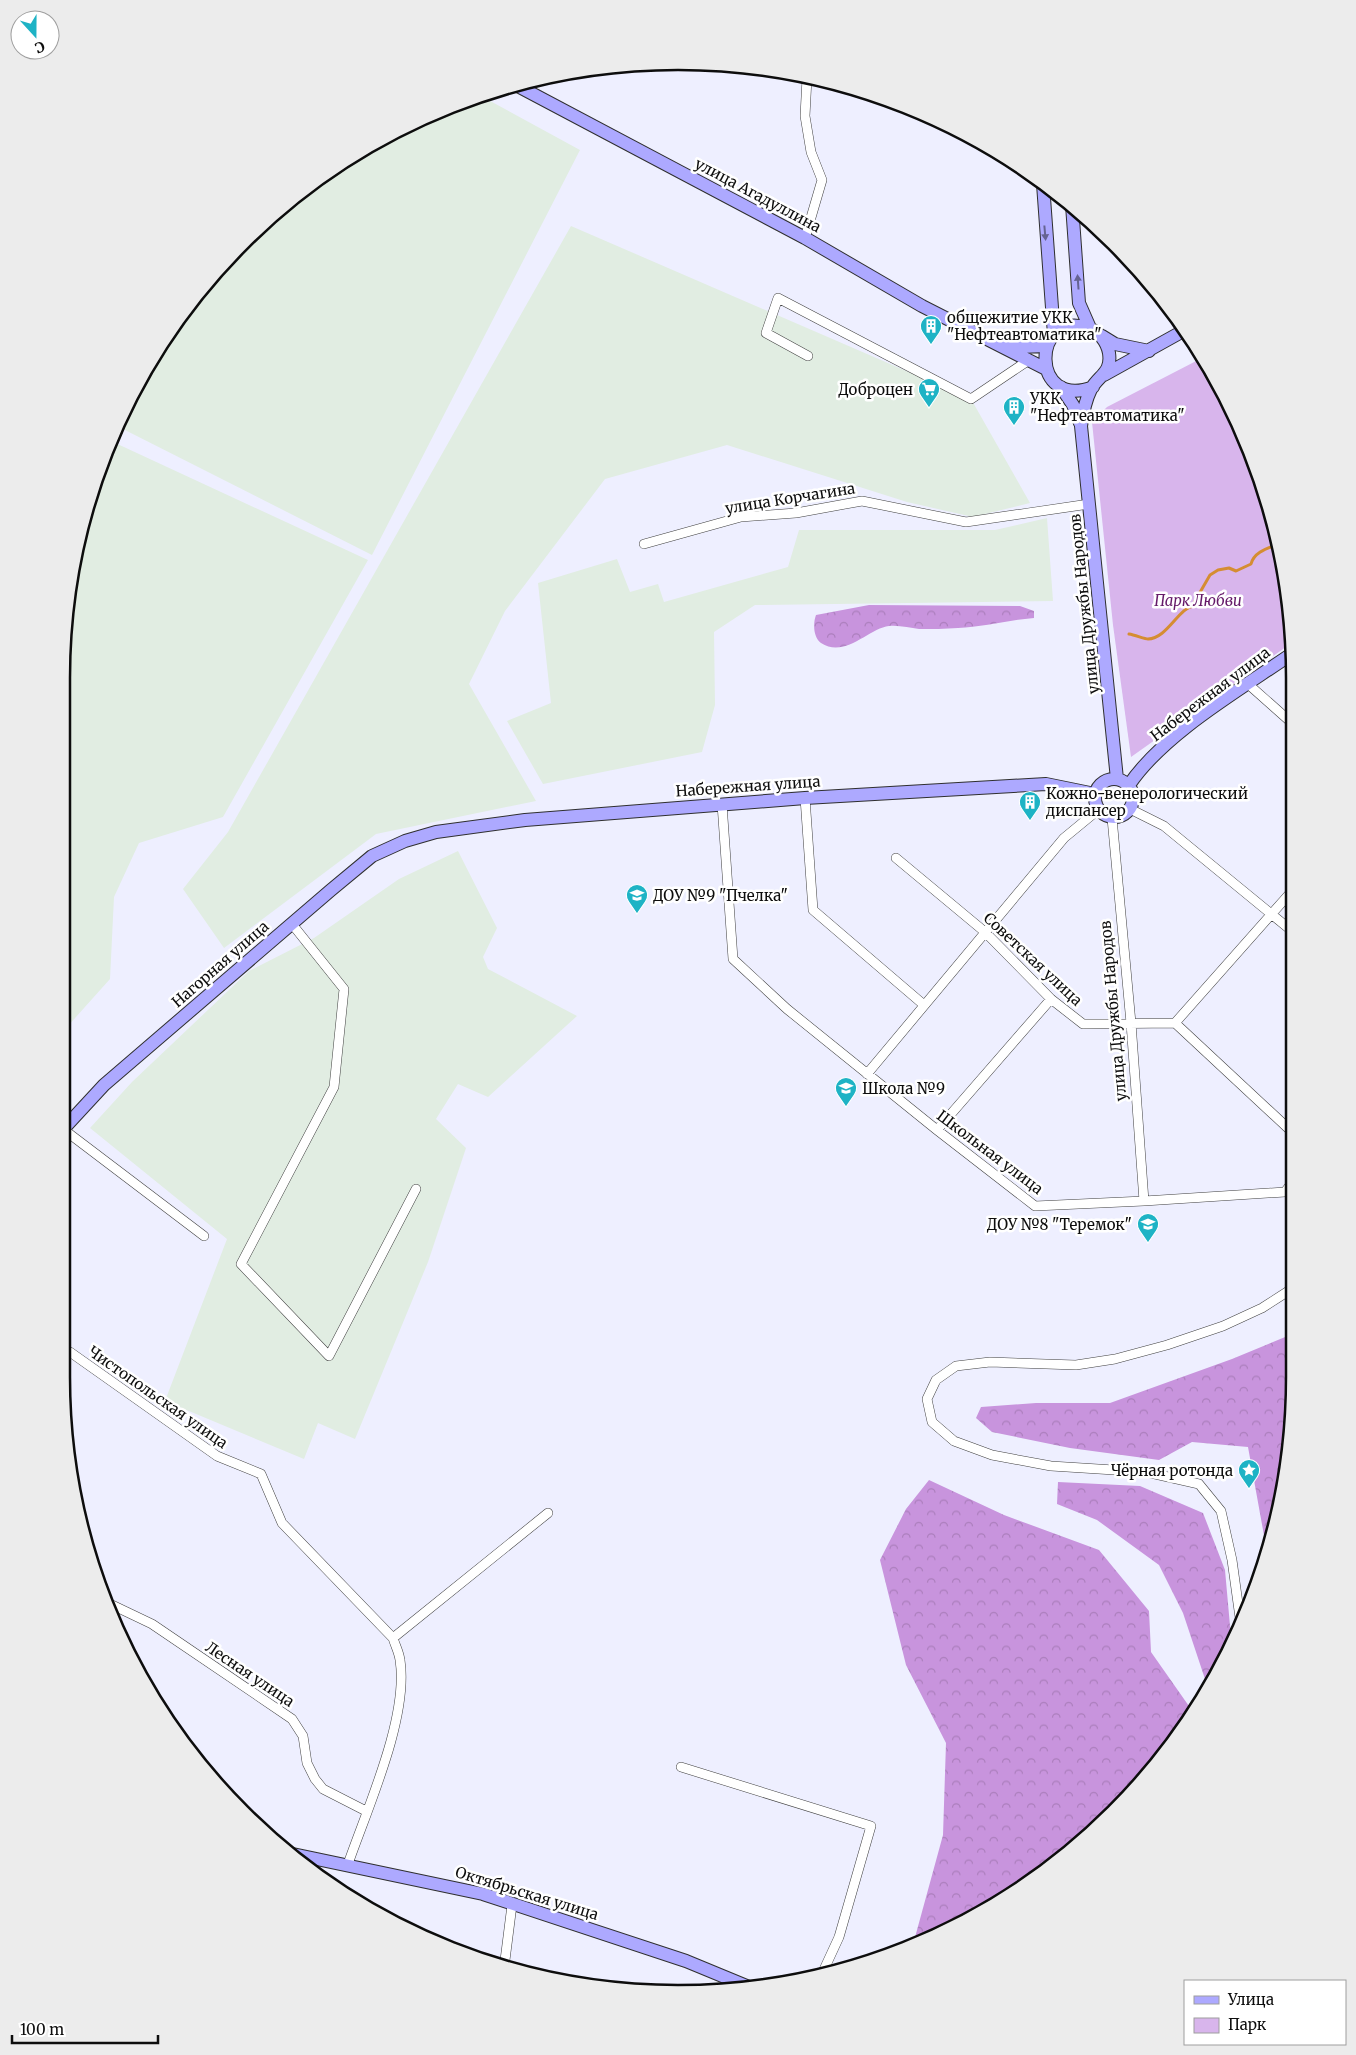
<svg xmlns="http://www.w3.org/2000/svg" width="1356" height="2055" font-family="Merriweather,serif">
	<defs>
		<pattern id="forest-crowns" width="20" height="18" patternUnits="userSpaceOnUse" patternTransform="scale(1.25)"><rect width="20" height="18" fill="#c894dd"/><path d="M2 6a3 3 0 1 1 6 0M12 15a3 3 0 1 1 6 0" fill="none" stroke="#ab7ebc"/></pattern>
	</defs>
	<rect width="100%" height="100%" fill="#eeefff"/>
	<path fill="#e1ede2" d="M481 96 580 150 372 555 117 426 125 405 214 271 303 189 405 125Z
		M571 226 971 399 1030 503 973 517 907 502 727 445 605 479 505 611 469 684 536 801 376 834 224 948 183 889 228 832Z
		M111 441 368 560 223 817 139 843 114 897 110 979 67 1027V597L82 518Z
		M1047 518 1053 601 755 605 714 632 715 705 702 752 543 784 507 721 551 703 538 583 617 559 630 592 658 584 664 602 788 567 799 530H995Z
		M458 851 497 928 483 957 488 969 577 1016 488 1097 458 1084 436 1119 466 1148 428 1262 355 1439 318 1423 304 1459 165 1401 227 1239 90 1128 132 1082 249 971 314 938 399 879Z"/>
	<path fill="#d8b5ec" d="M1202 358 1231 405 1274 519 1293 642 1131 757 1113 625 1092 422 1107 407Z"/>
	<path fill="url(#forest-crowns)" d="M869 605 1020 606 1034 611V618C1008 620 983 627 958 628 945 629 932 629 919 629 910 628 899 625 889 626 869 628 845 659 821 643 813 637 813 623 816 615Z
		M1290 1335 1289 1458 1267 1552 1248 1447 1192 1442 1159 1460 1070 1448 992 1432 976 1418 981 1407 1036 1403H1110L1232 1359Z
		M929 1480 1004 1515 1099 1550 1149 1611 1151 1652 1191 1709 1142 1784 1084 1841 987 1911 914 1941 943 1835 946 1743 906 1665 880 1560 906 1509Z
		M1058 1482 1140 1486 1203 1513 1225 1570 1232 1648 1207 1685 1183 1613 1159 1565 1097 1520 1057 1504Z"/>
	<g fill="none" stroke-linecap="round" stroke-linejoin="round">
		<path stroke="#d58d32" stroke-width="3" d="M1129 634C1135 635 1145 639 1148 639 1167 639 1179 607 1194 606L1195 601 1210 575 1218 570 1229 568 1236 571 1251 564C1254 552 1268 548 1278 544"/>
		<g stroke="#404040" stroke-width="10">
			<path id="street" d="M805 238 822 180 811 152 805 116 807 78
				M808 356 766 333 778 298 971 399 1029 360
				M644 544 741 517 796 513 862 501 966 522 1089 504
				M1248 684 1293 724
				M805 798 813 910 924 1005
				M722 804 733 959 787 1009 937 1130 1035 1206 1144 1201 1285 1192 1291 1184
				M1130 809 1164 826 1292 931
				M1112 818 1131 1023 1144 1201
				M896 858 985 932 1051 999 1083 1024 1175 1023 1292 891
				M292 924 344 989 334 1087 241 1264 329 1356 416 1189
				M1175 1023 1291 1131
				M867 1074 1064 838 1098 810
				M937 1130 1051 999
				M67 1132 204 1236
				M70 1352 217 1456 261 1474 282 1523 393 1638C395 1645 399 1652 400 1660 409 1717 367 1809 348 1864
				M108 1603 152 1624 292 1719 303 1736 307 1763 315 1779 323 1789 366 1811
				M1241 1625 1232 1560 1221 1511 1199 1484 1146 1472 1051 1466 992 1455 954 1441 932 1422 927 1399 936 1380 956 1366 990 1362 1076 1365 1115 1359 1167 1345 1223 1326 1262 1308 1290 1290
				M393 1638 548 1513
				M681 1767 871 1826 839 1937 821 1976
				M504 1968 512 1905"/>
		</g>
		<g stroke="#2f2f2f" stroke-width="14">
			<path id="secondary" d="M514 84 805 238 922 306 1046 369
				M1043 184 1054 335
				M1072 205 1079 303 1090 328
				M1102 336 1115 344 1149 351
				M1008 345 1019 347 1046 346
				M1104 375 1185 330
				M1061 387 1073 405 1080 423
				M1093 387C1030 411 1031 309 1088 328 1099 331 1107 342 1109 353 1112 373 1099 375 1091 389 1085 401 1083 412 1081 426L1117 779
				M1095 798a19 19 0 1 1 38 0a19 19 0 1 1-38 0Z
				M1129 785C1164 733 1241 689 1293 653
				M67 1125 104 1085 331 890 372 856 405 841 436 832 525 820 805 798 1046 784 1095 794
				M288 1853 483 1894 686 1961 749 1987"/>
		</g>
		<use href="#street" stroke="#fff" stroke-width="9"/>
		<use href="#secondary" stroke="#ada9ff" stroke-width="12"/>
	</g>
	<defs><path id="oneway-solid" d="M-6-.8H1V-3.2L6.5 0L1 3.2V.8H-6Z" transform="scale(1.25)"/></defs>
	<g fill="#656392">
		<use href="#oneway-solid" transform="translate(1045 233) rotate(85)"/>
		<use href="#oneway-solid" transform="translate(1078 282) rotate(-94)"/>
	</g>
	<defs>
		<g id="building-pin" transform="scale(1.125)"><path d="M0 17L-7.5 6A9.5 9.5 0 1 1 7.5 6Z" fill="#1eb3c5" stroke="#fff"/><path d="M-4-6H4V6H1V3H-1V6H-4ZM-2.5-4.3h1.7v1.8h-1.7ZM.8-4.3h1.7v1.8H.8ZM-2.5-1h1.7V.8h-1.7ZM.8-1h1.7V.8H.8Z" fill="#fff"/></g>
		<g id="supermarket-pin" transform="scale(1.125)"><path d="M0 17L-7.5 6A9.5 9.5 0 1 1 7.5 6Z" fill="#1eb3c5" stroke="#fff"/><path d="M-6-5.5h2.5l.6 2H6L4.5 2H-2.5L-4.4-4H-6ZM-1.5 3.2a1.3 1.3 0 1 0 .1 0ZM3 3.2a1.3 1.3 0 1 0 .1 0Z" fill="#fff"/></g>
		<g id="school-pin" transform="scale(1.125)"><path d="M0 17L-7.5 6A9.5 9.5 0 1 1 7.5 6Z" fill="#1eb3c5" stroke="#fff"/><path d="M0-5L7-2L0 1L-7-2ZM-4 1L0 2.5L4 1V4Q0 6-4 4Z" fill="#fff"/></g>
		<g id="sight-pin" transform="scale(1.125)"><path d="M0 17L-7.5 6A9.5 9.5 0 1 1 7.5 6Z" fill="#1eb3c5" stroke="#fff"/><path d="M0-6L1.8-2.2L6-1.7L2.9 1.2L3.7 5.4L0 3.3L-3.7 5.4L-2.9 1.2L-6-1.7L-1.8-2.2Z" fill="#fff"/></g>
	</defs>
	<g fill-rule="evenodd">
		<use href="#building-pin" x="931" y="326"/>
		<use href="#supermarket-pin" x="929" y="389"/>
		<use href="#building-pin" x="1014" y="407"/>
		<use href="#building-pin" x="1030" y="802"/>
		<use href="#school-pin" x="637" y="895"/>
		<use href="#school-pin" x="846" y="1088"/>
		<use href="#school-pin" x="1148" y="1224"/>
		<use href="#sight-pin" x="1249" y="1470"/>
	</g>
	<g text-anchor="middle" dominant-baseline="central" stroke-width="5" stroke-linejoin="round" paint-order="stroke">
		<g font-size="15" fill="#0d0d0d" stroke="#fff">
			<text transform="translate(758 195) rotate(28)">улица Агадуллина</text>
			<text transform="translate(790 498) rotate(-9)">улица Корчагина</text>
			<text transform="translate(1084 604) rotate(-96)">улица Дружбы Народов</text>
			<text transform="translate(1210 694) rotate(-37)">Набережная улица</text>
			<text transform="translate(748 786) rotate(-4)">Набережная улица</text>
			<text transform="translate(1033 959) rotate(43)">Советская улица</text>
			<text transform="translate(220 964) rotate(-41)">Нагорная улица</text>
			<text transform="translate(1113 1011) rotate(-95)">улица Дружбы Народов</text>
			<text transform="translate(990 1152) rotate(37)">Школьная улица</text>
			<text transform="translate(158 1397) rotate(35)">Чистопольская улица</text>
			<text transform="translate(250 1674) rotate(34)">Лесная улица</text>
			<text transform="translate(527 1893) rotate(17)">Октябрьская улица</text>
		</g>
		<g font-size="15" fill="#0d0d0d" stroke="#fff" text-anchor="start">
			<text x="947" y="317">общежитие УКК<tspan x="947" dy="17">"Нефтеавтоматика"</tspan></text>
			<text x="913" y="389" text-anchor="end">Доброцен</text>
			<text x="1030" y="398">УКК<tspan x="1030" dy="17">"Нефтеавтоматика"</tspan></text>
			<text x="1046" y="793">Кожно-венерологический<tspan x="1046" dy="17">диспансер</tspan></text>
			<text x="653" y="895">ДОУ №9 "Пчелка"</text>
			<text x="862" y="1088">Школа №9</text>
			<text x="1132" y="1224" text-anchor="end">ДОУ №8 "Теремок"</text>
			<text x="1233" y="1470" text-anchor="end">Чёрная ротонда</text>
		</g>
		<g font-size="15" font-style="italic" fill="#651a69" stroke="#fff">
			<text x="1198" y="600">Парк Любви</text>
		</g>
	</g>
	<path d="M0 0H1356V2055H0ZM678 70H678A608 608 0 0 1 1286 678V1377A608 608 0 0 1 678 1985H678A608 608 0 0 1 70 1377V678A608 608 0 0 1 678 70Z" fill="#ececec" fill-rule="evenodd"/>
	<path fill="none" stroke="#0d0d0d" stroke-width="2.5" d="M678 70H678A608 608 0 0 1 1286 678V1377A608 608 0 0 1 678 1985H678A608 608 0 0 1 70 1377V678A608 608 0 0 1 678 70Z"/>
	<rect x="1184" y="1980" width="162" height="65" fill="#ffffff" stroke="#9e9e9e"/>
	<rect x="1194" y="1996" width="25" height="8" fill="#ada9ff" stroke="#9e9e9e"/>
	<text x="1228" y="2005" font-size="15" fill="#0d0d0d">Улица</text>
	<rect x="1194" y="2018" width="25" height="15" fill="#d8b5ec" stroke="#9e9e9e"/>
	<text x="1228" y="2030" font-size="15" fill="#0d0d0d">Парк</text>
	<g transform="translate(35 35) rotate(159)"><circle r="24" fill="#ffffff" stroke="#9e9e9e"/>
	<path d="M0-4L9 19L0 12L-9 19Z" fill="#1eb3c5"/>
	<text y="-8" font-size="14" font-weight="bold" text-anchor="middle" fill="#0d0d0d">С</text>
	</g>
	<path d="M12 2035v8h146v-8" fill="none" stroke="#0d0d0d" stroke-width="2.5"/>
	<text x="20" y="2035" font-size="15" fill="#0d0d0d" stroke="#ffffff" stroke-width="4" paint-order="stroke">100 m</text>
</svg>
